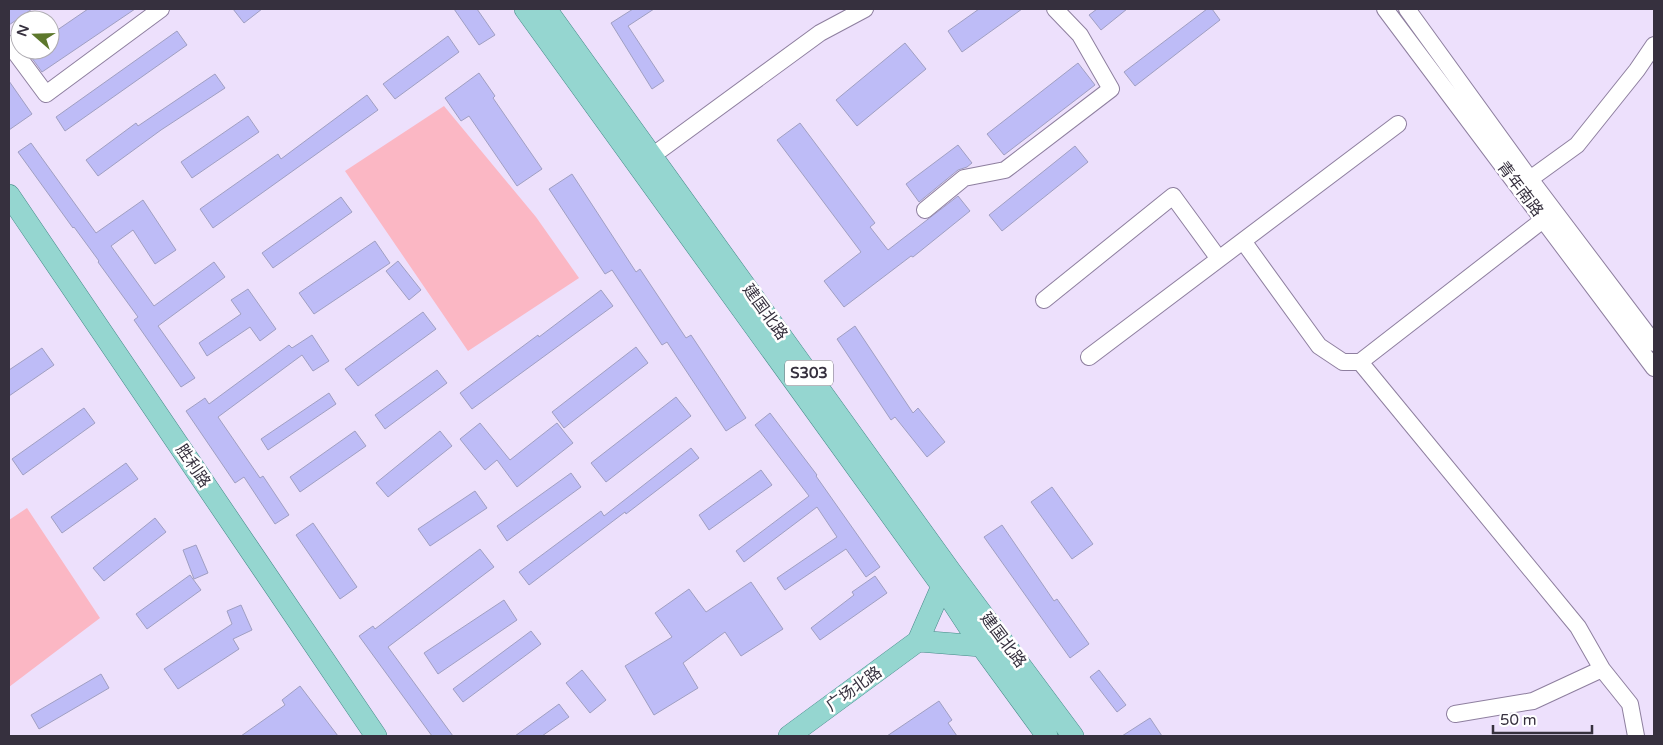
<svg xmlns="http://www.w3.org/2000/svg" width="1663" height="745" font-family="'Varela Round','Noto Sans SC',sans-serif">
	<rect width="100%" height="100%" fill="#ede0fc"/>
	<path fill="#fbb7c4" d="M444 106 536 217 579 278 468 351 345 171Z
		M27 508 100 618 9 687V520Z"/>
	<path fill="#bebcf7" stroke="#a09fc2" d="M9 9H32L9 25Z
		M88 9H135L42 72 26 50H50V35Z
		M233 9H262L244 23Z
		M454 9H477L495 35 479 45Z
		M633 9H654L628 26 664 81 652 89 611 23Z
		M979 9H1022L962 52 948 31Z
		M1097 9H1127L1101 30 1089 15Z
		M1207 9H1212L1220 20 1135 86 1124 72Z
		M177 31 187 45 65 131 56 117Z
		M448 36 459 52 395 99 383 84Z
		M905 43 926 69 857 126 836 100Z
		M1078 63 1095 85 1004 155 987 134Z
		M479 73 495 96 493 98 542 169 517 186 469 116 461 121 445 98Z
		M215 74 225 88 161 130 98 176 86 160 136 123 138 126Z
		M9 81 32 114 9 130Z
		M367 95 378 110 213 228 200 209 278 154 281 159Z
		M248 116 259 132 192 178 181 162Z
		M800 123 875 223 870 227 888 250 958 196 970 211 913 257 911 256 844 307 824 281 861 252 777 140Z
		M31 143 96 233 143 200 176 250 155 264 133 230 111 246 154 306 214 262 225 277 158 326 195 378 181 387 134 320 138 317 98 262 99 261 74 227 73 228 18 152Z
		M958 145 972 163 967 167 958 170 919 202 906 184Z
		M1075 146 1088 162 1002 231 989 215Z
		M572 174 636 272 640 269 686 338 691 335 746 418 726 431 667 342 662 345 612 270 605 274 549 189Z
		M341 197 352 212 273 268 262 253Z
		M375 241 390 263 314 314 299 293Z
		M398 261 421 290 409 300 386 271Z
		M248 289 276 329 260 341 250 327 207 356 199 343 241 314 231 300Z
		M601 290 613 306 472 409 460 393 538 335 539 337Z
		M423 312 436 329 358 386 345 369Z
		M855 326 913 413 918 408 945 442 927 457 895 417 891 420 837 339Z
		M312 335 329 361 313 371 302 355 218 417 260 478 263 476 289 515 275 524 244 477 235 483 186 411 205 398 209 404 289 345 292 348Z
		M636 347 648 363 564 428 552 412Z
		M42 348 54 365 9 396V370Z
		M437 370 447 383 385 429 375 415Z
		M329 393 336 404 268 450 261 439Z
		M676 397 691 416 606 482 591 463Z
		M84 408 95 423 23 475 12 459Z
		M770 413 817 475 816 476 880 567 866 577 846 549 785 590 777 578 837 537 817 507 744 562 736 551 809 496 755 425Z
		M480 423 510 460 557 423 573 443 517 487 497 460 485 470 460 439Z
		M355 431 366 446 300 492 290 477Z
		M440 431 452 446 388 497 376 483Z
		M691 448 699 458 626 514 625 512 529 585 519 572 601 511 604 516Z
		M126 463 138 479 62 533 51 517Z
		M761 470 772 485 709 530 699 515Z
		M571 473 581 487 507 541 497 526Z
		M1052 487 1093 544 1072 559 1031 502Z
		M475 491 487 508 430 546 418 529Z
		M155 518 166 532 104 581 93 568Z
		M313 523 357 587 340 599 296 535Z
		M1002 525 1054 601 1057 599 1089 644 1070 658 984 537Z
		M196 545 208 573 194 579 183 550Z
		M480 549 494 567 388 647 453 736H432L359 636 373 626 375 629Z
		M190 575 201 590 147 629 136 614Z
		M875 576 887 593 820 640 811 628 854 595 852 592Z
		M751 582 783 629 741 656 725 632 683 663 698 688 654 715 625 666 672 637 655 613 689 589 706 612Z
		M504 600 517 620 438 674 424 653Z
		M241 605 252 630 233 639 239 649 178 689 164 669 232 624 227 611Z
		M531 631 541 644 463 702 453 689Z
		M582 670 606 700 590 713 566 683Z
		M1099 670 1126 705 1117 712 1090 677Z
		M101 674 109 688 39 729 31 715Z
		M300 686 338 736H241L285 705 282 700Z
		M939 701 952 720 948 723 957 736H887Z
		M559 704 569 717 542 736H515Z
		M1150 718 1162 736H1122Z"/>
	<g fill="none" stroke-linecap="round" stroke-linejoin="round">
		<g stroke="#8e7f9f" stroke-width="18">
			<path id="minor" d="M1385 9 1654 368
				M1407 9 1530 179 1654 343
				M9 44 46 94 161 9
				M652 156 820 33 865 9
				M1530 179 1577 145 1637 70 1654 45
				M925 210 964 178 1005 170 1111 89 1080 35 1055 9
				M1243 241 1319 346 1343 362H1360L1543 220
				M1044 300 1173 196 1219 259
				M1089 357 1398 124
				M1360 362 1578 627 1602 669 1630 704 1636 736
				M1455 714 1533 701 1602 669"/>
		</g>
		<g stroke="#468a88" stroke-width="22">
			<path id="major" d="M525 9 942 586 982 647 1047 736
				M546 9 951 572 1073 736
				M9 195 376 736
				M918 641 993 647
				M918 641 942 586 949 576
				M789 736 918 641"/>
		</g>
		<use href="#minor" stroke="#fff" stroke-width="16"/>
		<use href="#major" stroke="#95d6d0" stroke-width="21"/>
	</g>
	<g text-anchor="middle" dominant-baseline="central" stroke-width="5" stroke-linejoin="round" paint-order="stroke">
		<rect fill="#fff" stroke="#726e78" stroke-width="1" x="785" y="360.5" width="48" height="25" rx="4"/>
		<g font-size="15" font-weight="bold" fill="#36303e">
			<text x="809" y="373">S303</text>
		</g>
		<g font-size="16" fill="#36303e" stroke="#fff">
			<text transform="translate(1520 189) rotate(53)">青年南路</text>
			<text transform="translate(765 312) rotate(54)">建国北路</text>
			<text transform="translate(193 466) rotate(56)">胜利路</text>
			<text transform="translate(1003 640) rotate(53)">建国北路</text>
			<text transform="translate(854 689) rotate(-36)">广场北路</text>
		</g>
	</g>
	<rect width="1663" height="745" fill="none" stroke="#36303e" stroke-width="20"/>
	<g transform="translate(35 35) rotate(290)"><circle r="24" fill="#ffffff" stroke="#afacb2"/>
	<path d="M0-4L9 19L0 12L-9 19Z" fill="#5d782c"/>
	<text y="-8" font-size="14" font-weight="bold" text-anchor="middle" fill="#36303e">N</text>
	</g>
	<path d="M1493 725v8h99v-8" fill="none" stroke="#36303e" stroke-width="2.5"/>
	<text x="1500" y="725" font-size="15" fill="#36303e" stroke="#ffffff" stroke-width="4" paint-order="stroke">50 m</text>
</svg>
